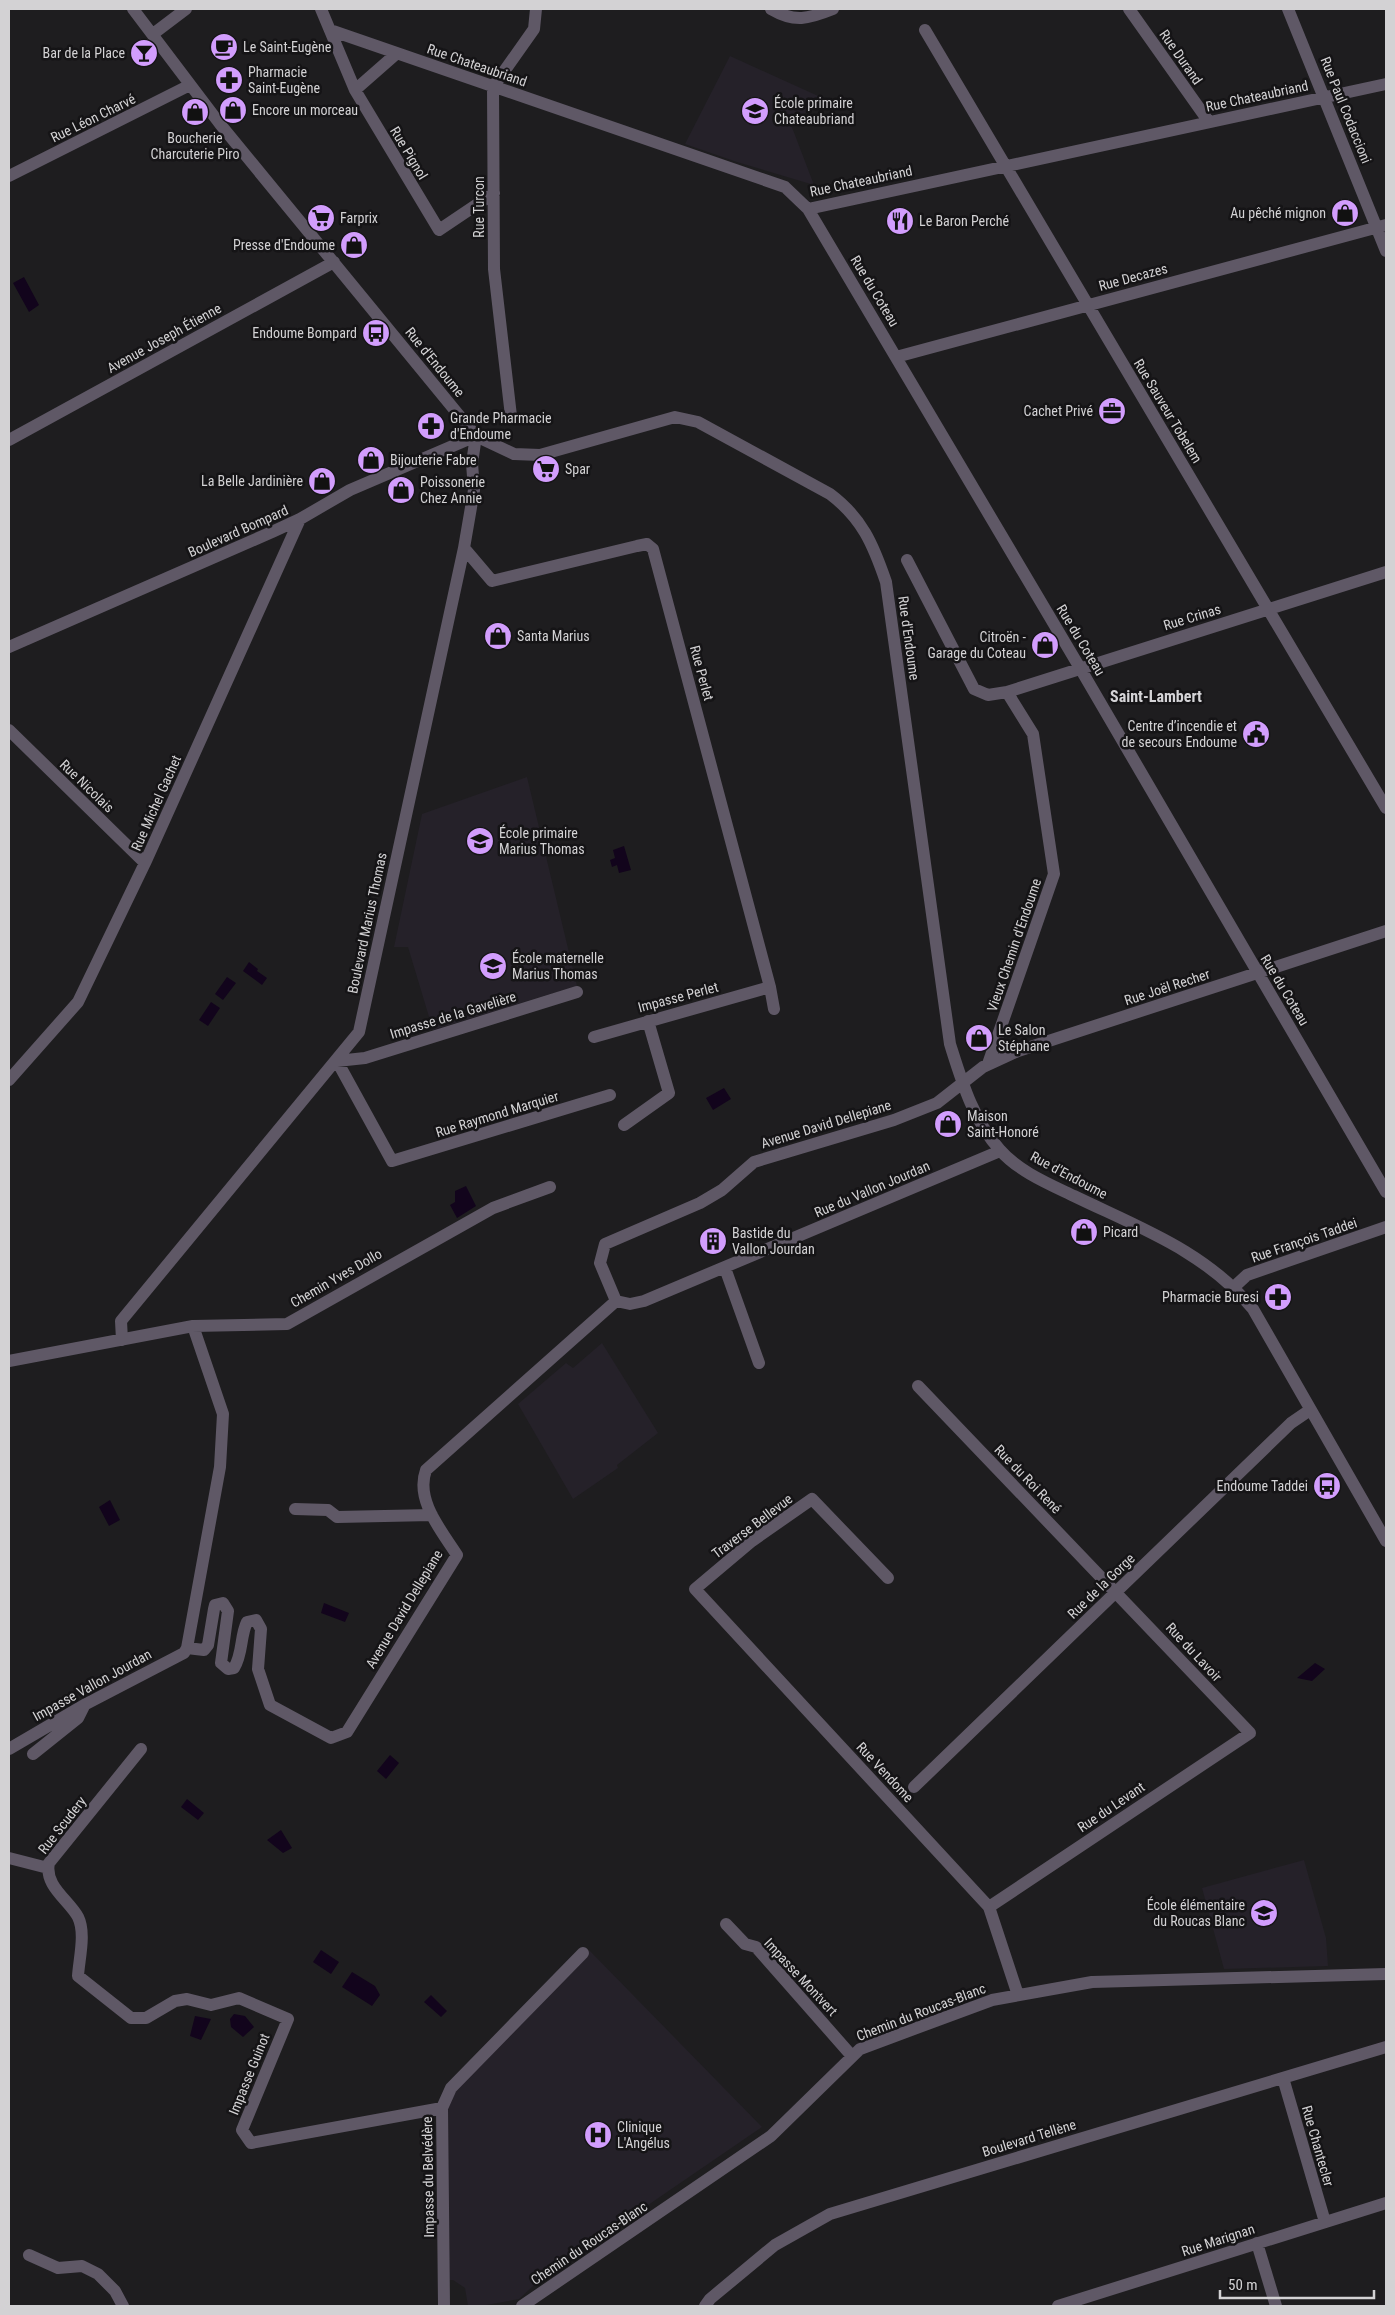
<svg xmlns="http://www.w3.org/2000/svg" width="1395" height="2315" font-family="'Roboto Condensed',sans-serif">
	<rect width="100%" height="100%" fill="#1e1d1f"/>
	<path fill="#252129" d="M730 56 827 100 790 122 814 185 737 162 685 144Z
		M527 777 577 986 433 1030 408 947H394L422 814Z
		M602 1343 658 1433 617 1465 618 1468 573 1499 518 1404 566 1363 573 1368Z
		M1304 1860 1326 1938 1328 1966 1224 1969 1202 1888Z
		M589 1950 762 2127 543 2277 519 2299 481 2306H468L465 2288 453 2280H446V2113L454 2091Z"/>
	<path fill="#12041c" d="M24 277 39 305 29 312 13 283Z
		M624 846 631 870 619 873 617 865 612 867 610 860 615 858 613 850Z
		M249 962 258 969 257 971 267 978 262 985 243 971Z
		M227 977 236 983 223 1000 215 994Z
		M211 1002 220 1008 208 1026 199 1020Z
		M724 1088 731 1099 713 1110 706 1098Z
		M466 1186 476 1206 457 1218 450 1205 455 1202V1191Z
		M110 1500 120 1520 109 1526 99 1507Z
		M324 1603 349 1613 345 1622 321 1613Z
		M1315 1663 1325 1669 1312 1681 1297 1678Z
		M390 1755 399 1763 386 1779 377 1771Z
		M187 1799 204 1813 198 1820 181 1807Z
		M281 1830 292 1848 283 1853 267 1840Z
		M321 1950 339 1962 331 1974 313 1962Z
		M352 1972 375 1986 380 1995 372 2006 342 1987Z
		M431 1995 447 2011 441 2017 424 2002Z
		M234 2014 245 2016 254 2027 243 2037 231 2027 230 2019Z
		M195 2016 211 2019 201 2040 190 2036Z"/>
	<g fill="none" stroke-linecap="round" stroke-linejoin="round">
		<path stroke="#5f5866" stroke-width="12" d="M133 9 220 124 476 436 514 454 540 455 675 417 698 422 830 494C862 518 873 544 886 582L950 1044C962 1082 973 1120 1000 1150 1018 1171 1049 1184 1074 1196 1140 1228 1205 1251 1253 1309L1386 1541
			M321 9 355 90 439 230 494 193
			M771 9C795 23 808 19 833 9
			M1129 9 1209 122
			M1288 9 1386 251
			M330 30 785 187 808 209 1386 84
			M925 30 1386 808
			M153 34 186 9
			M355 90 396 54
			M9 176 190 85
			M808 209 1080 668 1386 1192
			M896 357 1386 225
			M511 416 494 269 493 87 534 29 536 9
			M9 440 334 262
			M464 548 492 581 637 546 647 544 653 549 770 987 774 1009
			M907 560 974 689 988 695 1007 692 1386 572
			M9 647 272 532 300 519 350 490 476 436
			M9 730 145 863
			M577 992 365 1058 337 1061 392 1161 610 1095
			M594 1037 770 987
			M988 1064 1054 874 1033 734 1007 692
			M9 1080 78 1002 145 863 300 519
			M624 1125 669 1093 648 1021
			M725 1268 759 1363
			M1234 1287 1247 1275 1386 1227
			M616 1301 630 1304 644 1301 1000 1151
			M122 1340 121 1321 359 1032 464 548 474 490 472 463 476 436
			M9 1361 193 1326 287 1324 493 1208 550 1187
			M918 1386 1250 1733 989 1907
			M295 1509 328 1510 337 1517 432 1515
			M888 1578 812 1499 752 1541 695 1589 989 1907 1018 1995
			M187 1648 204 1650 208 1645 214 1609 215 1605 223 1603 228 1611 221 1663 228 1669 234 1668C243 1654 240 1636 247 1622L256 1620 261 1629 258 1669 270 1705 331 1738 347 1732 457 1555C441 1530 415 1500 426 1470L616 1301 600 1263 605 1244 700 1203 722 1190 754 1162 894 1120 937 1103 983 1067 1018 1051 1386 931
			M9 1749 86 1704 184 1653 187 1648 220 1467 223 1414 193 1326
			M141 1749 49 1863C44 1886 69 1900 78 1917 86 1933 79 1959 78 1976L131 2018H146L175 2001 187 1999 211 2005 239 1998 288 2019 242 2130 251 2143 442 2108
			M33 1754 78 1718 84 1706
			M914 1787 1291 1423 1310 1410
			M9 1858 48 1868
			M726 1924 745 1944 756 1947 851 2055
			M1283 2078 1325 2222
			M1257 2243 1276 2306
			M29 2255 58 2268 82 2266 98 2274 115 2291 123 2306
			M444 2306 442 2108 451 2088 583 1953
			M522 2306 771 2136 860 2049 992 2000 1092 1982 1386 1974
			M705 2306 710 2299 775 2245 830 2214 1386 2047
			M1058 2306 1386 2203"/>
	</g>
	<defs>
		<g id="cafe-disc" transform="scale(1.4375)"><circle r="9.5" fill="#d29dfd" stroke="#151416"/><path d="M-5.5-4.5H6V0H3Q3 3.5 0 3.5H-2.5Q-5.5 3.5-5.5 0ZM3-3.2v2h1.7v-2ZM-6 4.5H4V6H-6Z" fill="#111"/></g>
		<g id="bar-disc" transform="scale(1.4375)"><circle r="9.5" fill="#d29dfd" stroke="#151416"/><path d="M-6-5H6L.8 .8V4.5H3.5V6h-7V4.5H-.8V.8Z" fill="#111"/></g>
		<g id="pharmacy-disc" transform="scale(1.4375)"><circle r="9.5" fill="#d29dfd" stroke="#151416"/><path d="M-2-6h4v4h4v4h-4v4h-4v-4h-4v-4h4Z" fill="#111"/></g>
		<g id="shop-disc" transform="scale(1.4375)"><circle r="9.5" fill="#d29dfd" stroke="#151416"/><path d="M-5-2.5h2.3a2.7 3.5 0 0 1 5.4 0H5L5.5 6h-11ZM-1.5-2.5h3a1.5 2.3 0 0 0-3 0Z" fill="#111"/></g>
		<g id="school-disc" transform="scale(1.4375)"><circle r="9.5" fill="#d29dfd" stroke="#151416"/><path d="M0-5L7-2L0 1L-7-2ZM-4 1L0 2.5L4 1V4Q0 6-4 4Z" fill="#111"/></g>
		<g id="supermarket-disc" transform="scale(1.4375)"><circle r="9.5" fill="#d29dfd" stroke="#151416"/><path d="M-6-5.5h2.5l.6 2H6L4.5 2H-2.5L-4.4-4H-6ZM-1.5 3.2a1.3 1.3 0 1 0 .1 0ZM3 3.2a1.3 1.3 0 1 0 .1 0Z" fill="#111"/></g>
		<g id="restaurant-disc" transform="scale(1.4375)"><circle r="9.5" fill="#d29dfd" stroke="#151416"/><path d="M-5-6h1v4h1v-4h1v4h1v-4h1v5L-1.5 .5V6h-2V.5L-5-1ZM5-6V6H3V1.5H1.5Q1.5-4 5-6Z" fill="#111"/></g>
		<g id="bus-disc" transform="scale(1.4375)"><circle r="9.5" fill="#d29dfd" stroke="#151416"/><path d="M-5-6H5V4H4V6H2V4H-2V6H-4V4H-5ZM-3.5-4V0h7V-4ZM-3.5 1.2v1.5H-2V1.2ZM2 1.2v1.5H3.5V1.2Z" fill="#111"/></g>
		<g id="office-disc" transform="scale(1.4375)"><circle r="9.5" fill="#d29dfd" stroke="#151416"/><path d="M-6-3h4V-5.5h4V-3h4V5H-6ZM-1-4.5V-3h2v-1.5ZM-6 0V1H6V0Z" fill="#111"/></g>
		<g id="civic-disc" transform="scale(1.4375)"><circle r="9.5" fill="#d29dfd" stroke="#151416"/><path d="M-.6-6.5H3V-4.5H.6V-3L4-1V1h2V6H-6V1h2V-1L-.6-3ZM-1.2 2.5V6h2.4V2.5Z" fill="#111"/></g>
		<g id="building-disc" transform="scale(1.4375)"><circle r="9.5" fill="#d29dfd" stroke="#151416"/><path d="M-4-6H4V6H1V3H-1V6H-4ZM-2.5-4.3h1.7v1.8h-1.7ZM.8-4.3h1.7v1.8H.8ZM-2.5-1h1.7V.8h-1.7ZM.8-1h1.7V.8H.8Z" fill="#111"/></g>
		<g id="hospital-disc" transform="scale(1.4375)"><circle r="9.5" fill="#d29dfd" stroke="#151416"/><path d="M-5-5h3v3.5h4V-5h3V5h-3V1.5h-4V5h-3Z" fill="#111"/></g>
	</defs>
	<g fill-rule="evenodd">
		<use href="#cafe-disc" x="224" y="47"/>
		<use href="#bar-disc" x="144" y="53"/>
		<use href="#pharmacy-disc" x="229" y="80"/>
		<use href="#shop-disc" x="233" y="110"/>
		<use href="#school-disc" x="755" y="111"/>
		<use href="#shop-disc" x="195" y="112"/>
		<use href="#shop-disc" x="1345" y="213"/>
		<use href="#supermarket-disc" x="321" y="218"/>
		<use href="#restaurant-disc" x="900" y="221"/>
		<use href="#shop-disc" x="354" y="245"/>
		<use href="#bus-disc" x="376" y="333"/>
		<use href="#office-disc" x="1112" y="411"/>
		<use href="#pharmacy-disc" x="431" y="426"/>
		<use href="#shop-disc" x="371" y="460"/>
		<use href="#supermarket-disc" x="546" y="469"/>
		<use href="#shop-disc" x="322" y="481"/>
		<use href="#shop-disc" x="401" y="490"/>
		<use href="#shop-disc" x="498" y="636"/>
		<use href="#shop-disc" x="1045" y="645"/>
		<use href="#civic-disc" x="1256" y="734"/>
		<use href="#school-disc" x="480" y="841"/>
		<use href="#school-disc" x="493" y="966"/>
		<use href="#shop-disc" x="979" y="1038"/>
		<use href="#shop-disc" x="948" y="1124"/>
		<use href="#shop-disc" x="1084" y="1232"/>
		<use href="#building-disc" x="713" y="1241"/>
		<use href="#pharmacy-disc" x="1278" y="1297"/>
		<use href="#bus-disc" x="1327" y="1486"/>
		<use href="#school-disc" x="1264" y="1913"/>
		<use href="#hospital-disc" x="598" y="2135"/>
	</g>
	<g text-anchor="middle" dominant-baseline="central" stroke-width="5" stroke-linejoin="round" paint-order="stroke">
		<g font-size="14" fill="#d3d2d4" stroke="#151416" text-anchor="start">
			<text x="243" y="47">Le Saint-Eugène</text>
			<text x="125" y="53" text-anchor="end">Bar de la Place</text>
			<text x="248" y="72">Pharmacie<tspan x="248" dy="16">Saint-Eugène</tspan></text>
			<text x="774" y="103">École primaire<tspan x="774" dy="16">Chateaubriand</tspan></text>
			<text x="252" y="110">Encore un morceau</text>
			<text x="195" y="138" text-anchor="middle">Boucherie<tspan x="195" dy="16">Charcuterie Piro</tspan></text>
			<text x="1326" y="213" text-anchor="end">Au pêché mignon</text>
			<text x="340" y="218">Farprix</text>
			<text x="919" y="221">Le Baron Perché</text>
			<text x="335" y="245" text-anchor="end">Presse d'Endoume</text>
			<text x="357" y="333" text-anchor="end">Endoume Bompard</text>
			<text x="1093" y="411" text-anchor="end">Cachet Privé</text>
			<text x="450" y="418">Grande Pharmacie<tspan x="450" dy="16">d'Endoume</tspan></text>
			<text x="390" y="460">Bijouterie Fabre</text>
			<text x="565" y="469">Spar</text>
			<text x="303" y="481" text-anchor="end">La Belle Jardinière</text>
			<text x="420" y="482">Poissonerie<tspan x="420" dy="16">Chez Annie</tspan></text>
			<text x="517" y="636">Santa Marius</text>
			<text x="1026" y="637" text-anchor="end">Citroën -<tspan x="1026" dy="16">Garage du Coteau</tspan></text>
			<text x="1237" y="726" text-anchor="end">Centre d’incendie et<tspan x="1237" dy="16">de secours Endoume</tspan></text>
			<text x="499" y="833">École primaire<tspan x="499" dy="16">Marius Thomas</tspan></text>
			<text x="512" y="958">École maternelle<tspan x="512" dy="16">Marius Thomas</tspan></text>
			<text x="998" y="1030">Le Salon<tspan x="998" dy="16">Stéphane</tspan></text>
			<text x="967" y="1116">Maison<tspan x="967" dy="16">Saint-Honoré</tspan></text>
			<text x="1103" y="1232">Picard</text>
			<text x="732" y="1233">Bastide du<tspan x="732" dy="16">Vallon Jourdan</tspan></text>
			<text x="1259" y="1297" text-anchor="end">Pharmacie Buresi</text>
			<text x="1308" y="1486" text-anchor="end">Endoume Taddei</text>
			<text x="1245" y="1905" text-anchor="end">École élémentaire<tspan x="1245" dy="16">du Roucas Blanc</tspan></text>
			<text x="617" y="2127">Clinique<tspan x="617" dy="16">L'Angélus</tspan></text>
		</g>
		<g font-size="14" fill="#d3d2d4" stroke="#151416">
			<text transform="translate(1181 57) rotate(55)">Rue Durand</text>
			<text transform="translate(477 65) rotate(19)">Rue Chateaubriand</text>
			<text transform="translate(1257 96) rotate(-12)">Rue Chateaubriand</text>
			<text transform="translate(1346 110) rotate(68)">Rue Paul Codaccioni</text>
			<text transform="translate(93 118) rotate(-26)">Rue Léon Charvé</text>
			<text transform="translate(409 153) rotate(59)">Rue Pignol</text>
			<text transform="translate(861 181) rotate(-12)">Rue Chateaubriand</text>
			<text transform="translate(479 207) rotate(-90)">Rue Turcon</text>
			<text transform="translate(1133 277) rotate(-15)">Rue Decazes</text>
			<text transform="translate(875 291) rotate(59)">Rue du Coteau</text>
			<text transform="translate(164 338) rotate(-29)">Avenue Joseph Étienne</text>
			<text transform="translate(435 362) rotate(51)">Rue d'Endoume</text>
			<text transform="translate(1168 411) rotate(59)">Rue Sauveur Tobelem</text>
			<text transform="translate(238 531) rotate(-24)">Boulevard Bompard</text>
			<text transform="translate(1192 617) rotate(-17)">Rue Crinas</text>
			<text transform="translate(909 638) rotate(82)">Rue d'Endoume</text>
			<text transform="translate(1081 640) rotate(59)">Rue du Coteau</text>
			<text transform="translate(702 673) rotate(75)">Rue Perlet</text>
			<text transform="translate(87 786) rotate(44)">Rue Nicolais</text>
			<text transform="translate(156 803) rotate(-66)">Rue Michel Gachet</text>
			<text transform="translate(367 923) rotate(-78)">Boulevard Marius Thomas</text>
			<text transform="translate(1014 945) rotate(-71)">Vieux Chemin d'Endoume</text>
			<text transform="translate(1167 987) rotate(-18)">Rue Joël Recher</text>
			<text transform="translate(1285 990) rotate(59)">Rue du Coteau</text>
			<text transform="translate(678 997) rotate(-15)">Impasse Perlet</text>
			<text transform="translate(453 1015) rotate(-17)">Impasse de la Gavelière</text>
			<text transform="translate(497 1114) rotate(-17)">Rue Raymond Marquier</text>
			<text transform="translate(826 1124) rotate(-17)">Avenue David Dellepiane</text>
			<text transform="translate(1069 1175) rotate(28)">Rue d'Endoume</text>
			<text transform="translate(872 1189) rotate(-23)">Rue du Vallon Jourdan</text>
			<text transform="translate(1304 1240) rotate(-19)">Rue François Taddei</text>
			<text transform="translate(336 1278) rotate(-30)">Chemin Yves Dollo</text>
			<text transform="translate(1028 1479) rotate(46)">Rue du Roi René</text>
			<text transform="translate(752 1526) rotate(-37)">Traverse Bellevue</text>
			<text transform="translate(1101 1586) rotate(-44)">Rue de la Gorge</text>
			<text transform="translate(404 1609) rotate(-59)">Avenue David Dellepiane</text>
			<text transform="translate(1194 1652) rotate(47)">Rue du Lavoir</text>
			<text transform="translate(92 1685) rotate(-29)">Impasse Vallon Jourdan</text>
			<text transform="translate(885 1772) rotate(47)">Rue Vendome</text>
			<text transform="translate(1111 1807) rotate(-34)">Rue du Levant</text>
			<text transform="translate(62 1825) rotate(-52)">Rue Scudery</text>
			<text transform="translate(801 1977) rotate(47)">Impasse Montvert</text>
			<text transform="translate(921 2012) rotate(-21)">Chemin du Roucas-Blanc</text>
			<text transform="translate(249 2074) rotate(-68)">Impasse Guinot</text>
			<text transform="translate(1029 2138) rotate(-17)">Boulevard Tellène</text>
			<text transform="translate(1318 2146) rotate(74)">Rue Chantecler</text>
			<text transform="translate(428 2177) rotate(-91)">Impasse du Belvédère</text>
			<text transform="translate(1218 2240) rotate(-18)">Rue Marignan</text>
			<text transform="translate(589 2243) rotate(-34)">Chemin du Roucas-Blanc</text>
		</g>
		<g font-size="16" font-weight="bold" fill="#d5d4d7" stroke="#151416">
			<text x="1156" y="696">Saint-Lambert</text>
		</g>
	</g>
	<rect width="1395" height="2315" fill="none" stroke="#d3d2d4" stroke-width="20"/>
	<path d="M1220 2290v8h154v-8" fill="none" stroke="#d3d2d4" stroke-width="2.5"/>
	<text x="1228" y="2290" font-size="15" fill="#d3d2d4" stroke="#151416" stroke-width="4" paint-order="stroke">50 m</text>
</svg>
